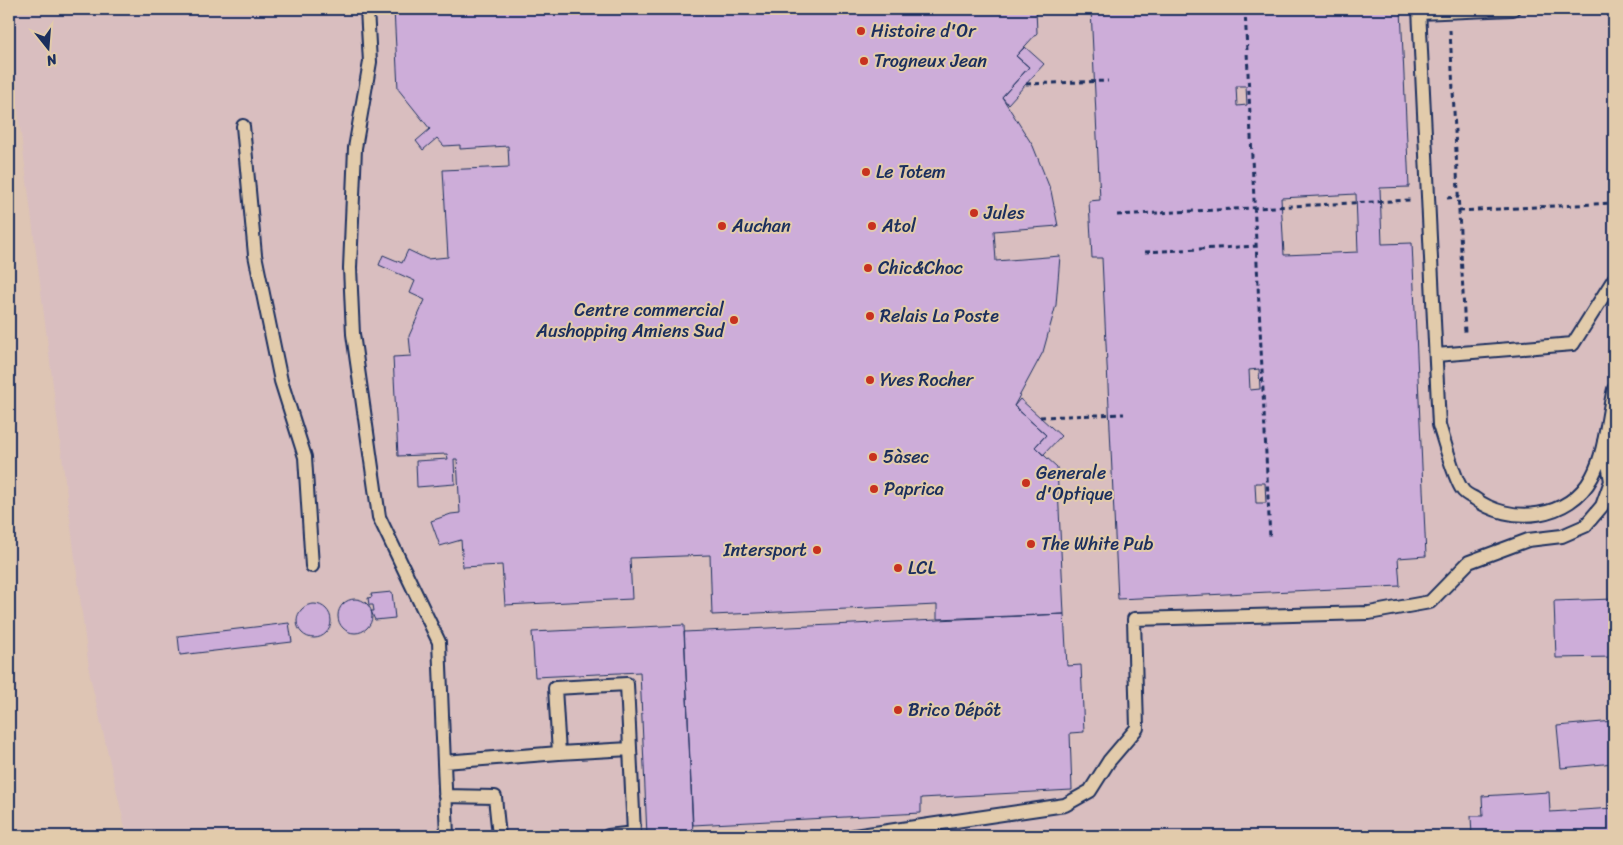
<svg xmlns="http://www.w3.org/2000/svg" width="1623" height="845" font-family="Sriracha,sans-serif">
	<rect width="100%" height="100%" fill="#dec5b4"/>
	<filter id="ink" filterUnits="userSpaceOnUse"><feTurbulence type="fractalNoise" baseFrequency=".02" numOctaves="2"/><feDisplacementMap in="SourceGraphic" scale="10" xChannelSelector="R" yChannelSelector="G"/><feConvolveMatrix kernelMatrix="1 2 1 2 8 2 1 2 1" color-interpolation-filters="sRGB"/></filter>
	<g filter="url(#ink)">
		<path fill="#d9bebf" d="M9 9H1614V836H127L90 676 9 40Z"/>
		<path fill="#cdadd9" stroke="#1b2f5e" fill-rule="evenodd" d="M394 9H1036L1037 33 1016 56 1029 67 1002 97 1033 146 1051 191 1058 226 994 231 996 261 1060 256 1056 305 1043 352 1014 406 1046 435 1035 447 1057 467 1064 614 937 619V605L712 615 710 555 630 558 632 599 505 605 502 565 463 567 461 540 440 546 431 521 451 514 460 513 457 459H454L455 484 417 487 416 461 448 459 447 454 398 456 393 357 411 356 409 336 425 300 410 293 415 281 379 265 383 255 402 263 408 250 427 259 448 257 443 170 509 167 508 146 460 149V145L444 146 437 138 423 150 416 141 430 129 398 89Z
			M1091 9H1401L1409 187 1380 188 1382 244 1412 243 1426 556 1398 558 1400 586 1118 599 1102 258H1092L1089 201 1100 200ZM1236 86H1246L1247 105 1237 106ZM1356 194 1358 252 1284 255 1281 198ZM1259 369 1260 389 1250 390 1249 370ZM1255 483H1265L1266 503H1256Z
			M1025 47 1044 64 1008 104 1002 97 1029 67 1016 56Z
			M1020 399 1061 436 1043 455 1035 447 1046 435 1014 406Z
			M392 592 395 618 375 620 371 611H374L373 605H369L368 598 372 597 371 594Z
			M338 616a17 17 0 1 1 34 0a17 17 0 1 1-34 0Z
			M1614 599V657L1556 658 1554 601Z
			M297 621a17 17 0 1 1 34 0a17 17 0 1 1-34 0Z
			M1064 614 1067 666 1081 665 1084 732 1070 733 1072 790 921 798V813L693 825 684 632Z
			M289 623 292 642 180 655 178 636Z
			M684 625 693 836H647L640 672 535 677 532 632Z
			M1614 721V763L1561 768 1557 726Z
			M1549 792 1550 812 1614 808V836H1472L1471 816H1483L1482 796Z"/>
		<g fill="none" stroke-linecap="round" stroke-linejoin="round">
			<g stroke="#1b2f5e" stroke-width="16">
				<path id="service" d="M367 9 370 62 355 148 350 268 353 334 379 517 439 642 447 836
					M1419 9 1439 425C1443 437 1455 481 1462 489 1464 493 1470 496 1474 498 1510 526 1570 519 1592 477 1606 451 1607 417 1614 389
					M1419 13 1513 9
					M243 126 255 255 281 381 305 457 312 566
					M1436 355 1573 344 1614 279
					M559 753 630 749
					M444 762 559 753 555 688 627 684 634 833 608 836
					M445 796 495 797 499 836
					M854 836 1065 805 1090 791 1109 761 1137 728 1134 619 1369 613 1430 602 1469 562 1528 540 1562 536 1585 526 1602 506 1611 481 1604 441"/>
			</g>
			<path stroke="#1b2f5e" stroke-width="3" stroke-dasharray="5 4" stroke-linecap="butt" d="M1245 9 1270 539
				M1450 30 1465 333
				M1026 84 1108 81
				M1447 198 1459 197
				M1459 211 1614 203
				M1117 215 1411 200
				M1145 252 1256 246
				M1040 417 1124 414"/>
			<use href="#service" stroke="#e2cbab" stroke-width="12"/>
		</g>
	</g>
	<g fill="#c8321e" stroke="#e2cbab" stroke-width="2">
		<circle cx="861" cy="31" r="5"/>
		<circle cx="864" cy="61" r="5"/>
		<circle cx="866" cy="172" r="5"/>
		<circle cx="974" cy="213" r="5"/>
		<circle cx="722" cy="226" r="5"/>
		<circle cx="872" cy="226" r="5"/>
		<circle cx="868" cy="268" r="5"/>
		<circle cx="870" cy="316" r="5"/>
		<circle cx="734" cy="320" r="5"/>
		<circle cx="870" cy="380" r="5"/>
		<circle cx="873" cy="457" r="5"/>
		<circle cx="1026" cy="483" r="5"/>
		<circle cx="874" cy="489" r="5"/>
		<circle cx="1031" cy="544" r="5"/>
		<circle cx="817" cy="550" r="5"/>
		<circle cx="898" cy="568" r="5"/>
		<circle cx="898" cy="710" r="5"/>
	</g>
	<g text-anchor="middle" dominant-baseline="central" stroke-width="4" stroke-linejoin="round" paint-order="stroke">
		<g font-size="18" fill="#1b2f5e" stroke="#e2cbab" text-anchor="start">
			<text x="871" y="31">Histoire d'Or</text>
			<text x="874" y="61">Trogneux Jean</text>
			<text x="876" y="172">Le Totem</text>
			<text x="984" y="213">Jules</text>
			<text x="732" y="226">Auchan</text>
			<text x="882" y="226">Atol</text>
			<text x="878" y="268">Chic&amp;Choc</text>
			<text x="724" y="310" text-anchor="end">Centre commercial<tspan x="724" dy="21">Aushopping Amiens Sud</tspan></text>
			<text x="880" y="316">Relais La Poste</text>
			<text x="880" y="380">Yves Rocher</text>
			<text x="883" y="457">5àsec</text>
			<text x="1036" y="473">Generale<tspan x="1036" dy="21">d'Optique</tspan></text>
			<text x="884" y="489">Paprica</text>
			<text x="1041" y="544">The White Pub</text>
			<text x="807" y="550" text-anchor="end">Intersport</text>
			<text x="908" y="568">LCL</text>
			<text x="908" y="710">Brico Dépôt</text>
		</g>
	</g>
	<rect width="1623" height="845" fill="none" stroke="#e2cbab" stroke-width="30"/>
	<rect x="15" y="15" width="1593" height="815" fill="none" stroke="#1b2f5e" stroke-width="2" filter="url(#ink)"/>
	<g transform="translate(48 48) rotate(163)" stroke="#e2cbab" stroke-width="4" paint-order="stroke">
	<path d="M0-4L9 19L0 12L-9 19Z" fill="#1b2f5e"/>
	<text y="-8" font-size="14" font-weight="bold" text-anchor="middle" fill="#1b2f5e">N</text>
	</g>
</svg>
